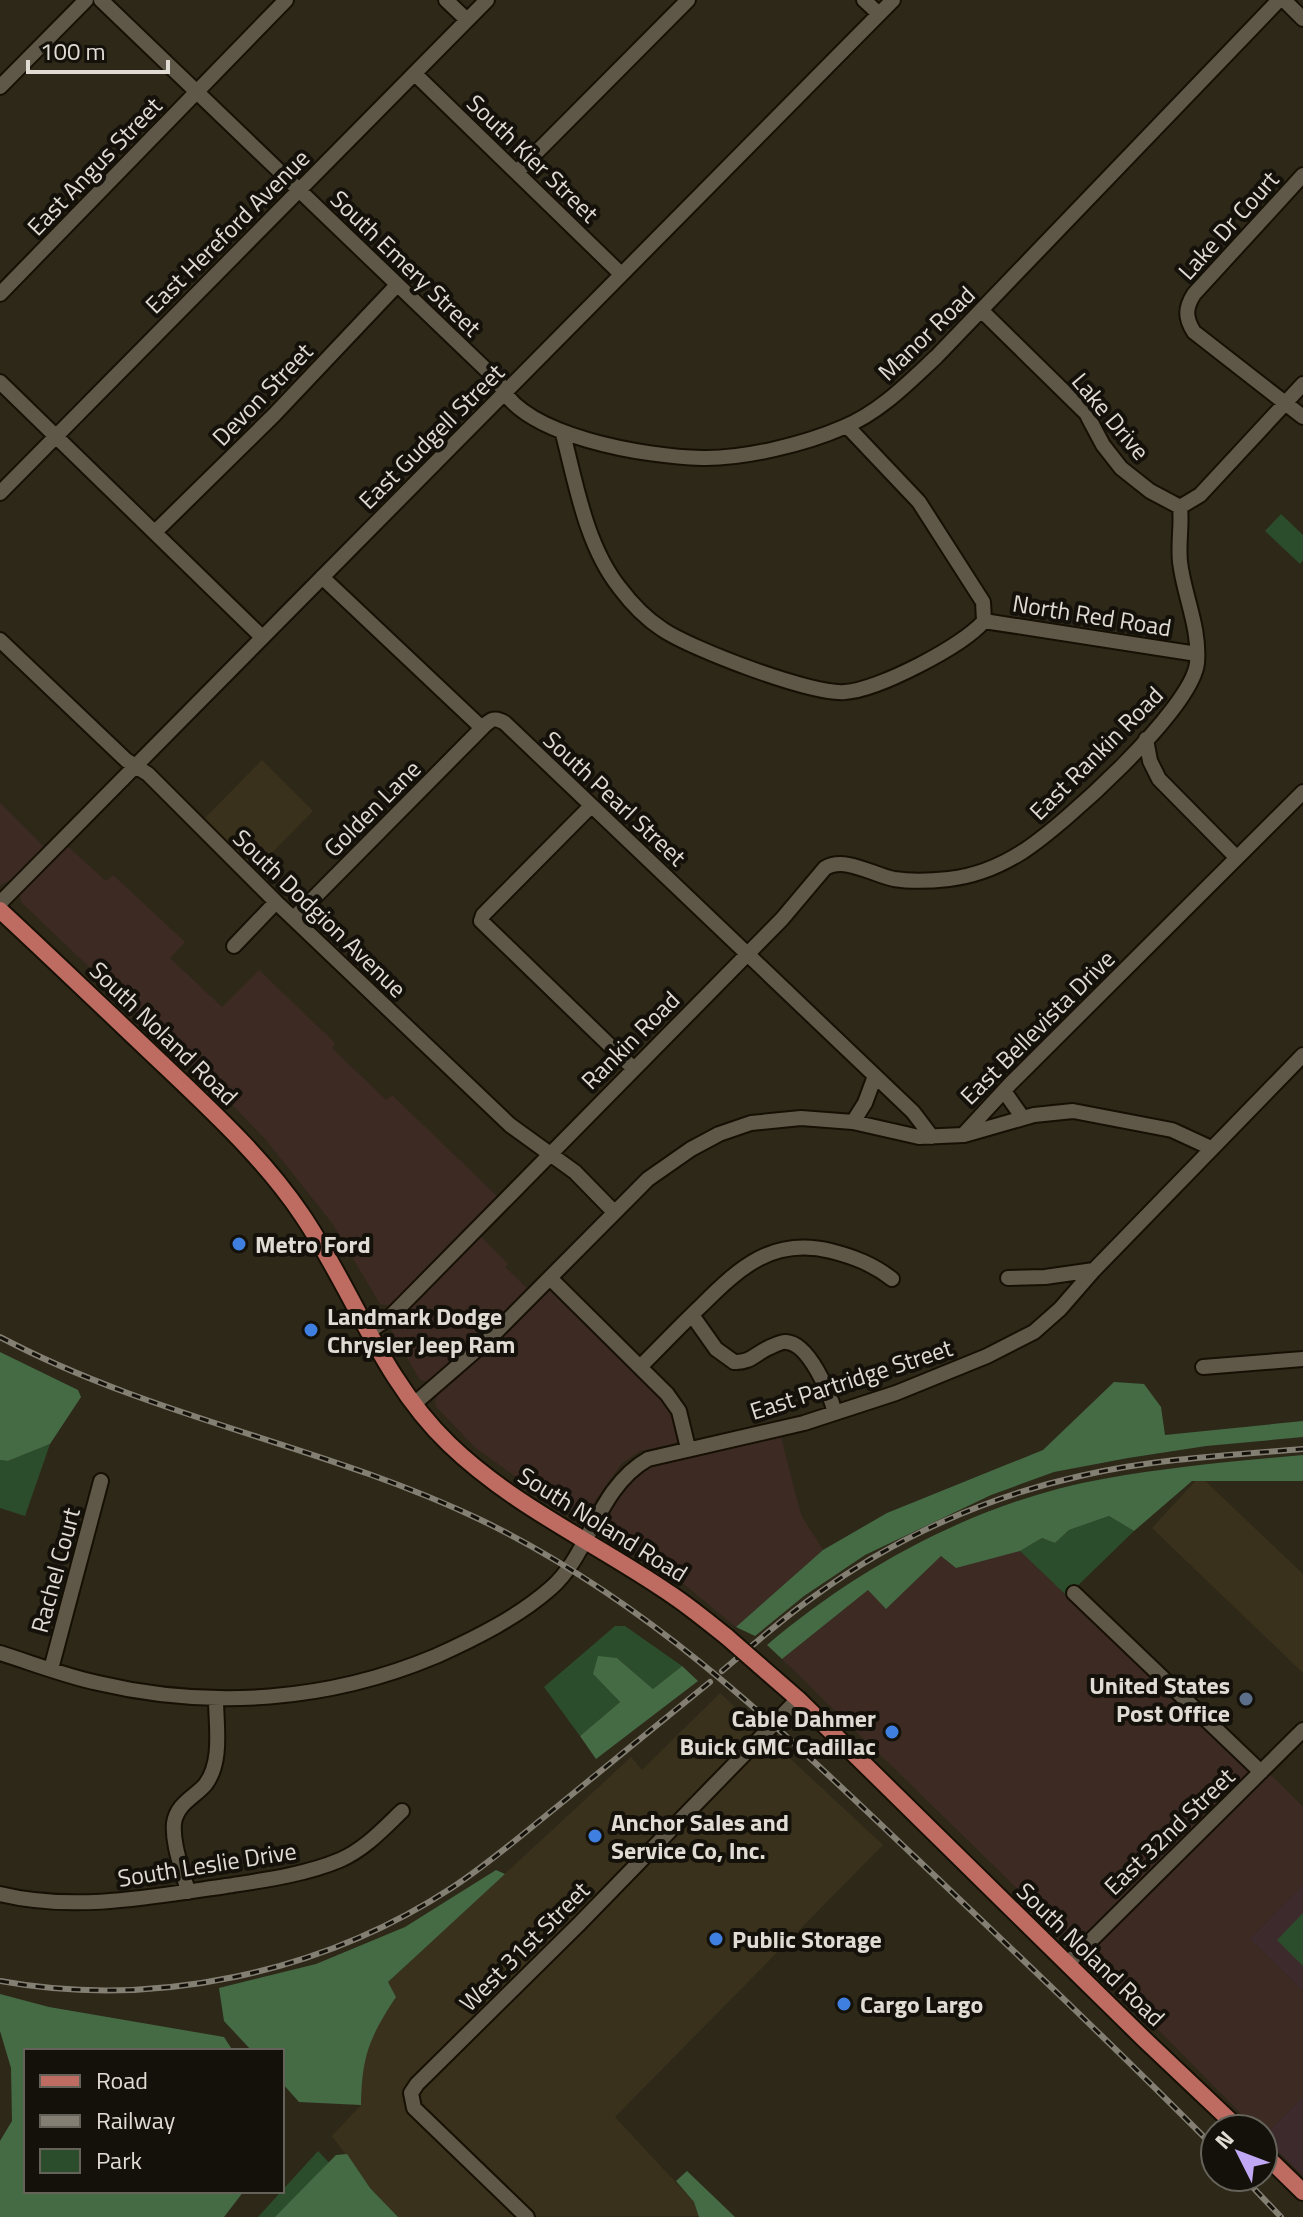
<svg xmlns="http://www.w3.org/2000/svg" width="1303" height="2217" font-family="'Titillium Web',sans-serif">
	<rect width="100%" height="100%" fill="#2e2819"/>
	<path fill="#3d2b23" d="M0 803 45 848 9 881 0 885Z
		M65 844 106 881 113 875 185 942 170 958 222 1007 259 970 335 1043 332 1048 386 1100 392 1095 498 1197 390 1306 380 1304 332 1223 266 1140 214 1086 21 902 20 895 23 887Z
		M477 1233 508 1264 505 1267 528 1289 435 1380 427 1382 420 1380 390 1328 391 1324Z
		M550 1289 557 1290 674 1411 681 1439 676 1443 640 1451 622 1463 592 1505 580 1514 540 1494 477 1449 436 1407 435 1400 439 1393 458 1378 534 1301Z
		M781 1437 801 1515 823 1550 736 1627 674 1576 611 1536 605 1527 604 1521 636 1474 655 1465Z
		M1020 1551 1247 1768 1270 1774 1303 1807V1885L1250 1939 1303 1991V2097L1263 2137V2129H1256L1064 1934 782 1659 868 1590 887 1608 941 1556 956 1568Z"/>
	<path fill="#3a311c" d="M262 760 313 811 253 872 202 821Z
		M1200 1476 1303 1574V1673L1152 1528Z
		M720 1693 883 1845 615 2117 694 2202 700 2216 398 2217 370 2188 332 2136 361 2105V2072L374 2030 396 1997 388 1982 631 1757 642 1770Z"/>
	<path fill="#3d2a2d" d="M1303 1885V1991L1250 1939Z
		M1303 2097V2176L1263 2137Z"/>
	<path fill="#2c4d2c" d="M1281 514 1303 535V560L1300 564 1265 531Z
		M50 1444 25 1516 0 1508V1460L8 1461Z
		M1109 1516 1134 1531 1067 1596 1020 1551 1042 1538 1055 1543 1069 1530Z
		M615 1626H625L682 1666 653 1689 617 1658 593 1674 620 1702 580 1736 544 1687Z
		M1303 1913V1966L1277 1940Z
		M318 2151 381 2217H258Z"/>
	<path fill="#456b45" d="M0 1352 78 1390 81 1397 50 1444 8 1461 0 1460Z
		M1114 1382 1144 1384 1161 1407 1165 1435 1303 1421V1437L1206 1446 1128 1458 1054 1472 991 1495 865 1555 804 1596 755 1636 736 1627 823 1550 887 1513 1043 1450Z
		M1303 1455V1481H1192L1134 1531 1109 1516 1069 1530 1055 1543 1042 1538 1020 1551 956 1568 941 1556 886 1609 868 1590 782 1659 767 1645C861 1565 980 1501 1103 1479 1169 1467 1236 1461 1303 1455Z
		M598 1656 617 1658 653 1689 682 1666 698 1681 596 1759 580 1736 620 1702 593 1674Z
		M496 1870 505 1874 388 1982 396 1997C369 2038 362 2056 361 2105L299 2102 282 2083V2051H252L224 2021 219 1988 316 1964 405 1927Z
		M0 1994 49 2007 224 2037 233 2051H26V2191H244L224 2217H0V2141L12 2121 11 2068 0 2031Z
		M347 2154 370 2188 398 2217H275L336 2155Z
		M687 2171 735 2217H699L694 2202 676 2181Z"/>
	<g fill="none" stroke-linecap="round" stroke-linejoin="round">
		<g stroke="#161004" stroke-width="18">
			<path id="minor" d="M101 0 499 382C520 437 649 457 702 458 744 459 805 444 844 427 880 412 908 383 936 357L1279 0
				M446 0 467 20
				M864 0 879 14
				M1284 0 1303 19
				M415 74 621 274
				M0 87 86 0
				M517 172 688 0
				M1303 175 1194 294C1185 308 1185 318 1194 332L1303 417
				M0 294 286 0
				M981 310 1086 413 1103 445 1121 468 1150 491 1180 507
				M0 382 262 637
				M847 426 919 502 983 602 984 621
				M563 434C576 484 586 545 619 587 631 603 645 618 662 629 691 649 812 695 845 692 878 690 963 646 984 621L1197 654
				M0 493 487 0
				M1180 507 1200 495 1303 384
				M156 531 274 415 397 285
				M322 577 482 728
				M0 640 126 760 148 774 276 902 510 1125 575 1172 614 1212
				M1146 739 1150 761 1159 779 1236 857
				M591 806 483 915 481 921 633 1068
				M0 903 893 0
				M294 918 482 728C490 720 494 716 505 723L913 1112 932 1137
				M234 946 276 902
				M1004 1091 1023 1118
				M853 1122 865 1103 875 1076
				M964 1135 1034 1115 1073 1111 1172 1130 1211 1148
				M550 1278 667 1394 679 1411 688 1448
				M1008 1278 1045 1277 1094 1270 1303 1055
				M692 1315 716 1349 734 1362C750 1363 755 1354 768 1348 773 1346 782 1341 786 1342 809 1343 830 1394 835 1413
				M368 1332 388 1319 782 919 825 868C845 856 873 875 894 879 912 882 931 881 949 879 975 876 1000 866 1022 852 1063 826 1192 709 1197 663 1200 627 1184 596 1180 562 1178 543 1182 525 1180 507
				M641 1366C661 1346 681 1325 702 1305 740 1267 773 1237 831 1251 854 1257 873 1264 892 1279
				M1203 1367 1303 1359
				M414 1404 489 1339 648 1179 691 1149 719 1134 751 1123 801 1118 853 1122 919 1137 963 1135 1011 1083 1303 792
				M1074 1593 1261 1772
				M0 1653C32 1663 65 1676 98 1683 212 1710 329 1701 436 1656 476 1638 518 1617 551 1588 590 1554 597 1488 648 1459L804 1423 896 1393 987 1356 1034 1332 1060 1309 1094 1270
				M51 1669 101 1481
				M188 1892C183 1871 172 1845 174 1823 177 1804 193 1798 205 1785 223 1762 216 1725 216 1699
				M0 1894C74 1912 151 1897 226 1886 264 1880 304 1875 340 1860 365 1849 383 1829 402 1811
				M1067 1964 1303 1730
				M527 2217 414 2108 411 2093 417 2084 579 1924 798 1699"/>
		</g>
		<g stroke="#161004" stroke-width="20">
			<path id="major" d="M0 910C56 962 111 1015 167 1068 215 1114 265 1160 302 1215 353 1290 382 1380 449 1444 513 1506 596 1543 669 1593 689 1606 708 1622 727 1637
				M759 1665 798 1699 1144 2039 1239 2129
				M1263 2153 1303 2192"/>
		</g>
		<use href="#minor" stroke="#5f5848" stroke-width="14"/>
		<use href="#major" stroke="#be6c62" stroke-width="16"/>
		<g stroke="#847f73" stroke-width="6">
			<path id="rail" d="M0 1337C153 1418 326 1446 481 1520 652 1603 779 1728 915 1857 1016 1953 1117 2049 1215 2148
				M722 1671C753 1645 783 1618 816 1595 894 1538 986 1497 1080 1476 1153 1459 1229 1455 1303 1449
				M0 1981C155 2009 322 1973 453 1887 491 1862 524 1833 559 1805 609 1764 659 1723 710 1682
				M1243 2177 1281 2217"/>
		</g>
		<use href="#rail" stroke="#13110a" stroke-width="3" stroke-dasharray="9" stroke-linecap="butt"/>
		<g stroke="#161004" stroke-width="20" stroke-linecap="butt">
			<path id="major-bridge" d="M727 1637 759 1665"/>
		</g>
		<use href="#major-bridge" stroke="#be6c62" stroke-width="16"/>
	</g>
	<g fill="#3f7fe0" stroke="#13110a" stroke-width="3">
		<circle cx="239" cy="1244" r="8"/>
		<circle cx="311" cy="1330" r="8"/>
		<circle cx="892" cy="1732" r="8"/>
		<circle cx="595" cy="1836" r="8"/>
		<circle cx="716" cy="1939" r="8"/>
		<circle cx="844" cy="2004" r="8"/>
	</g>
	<circle fill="#5c6f8a" stroke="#13110a" stroke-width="3" cx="1246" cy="1699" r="8"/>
	<g text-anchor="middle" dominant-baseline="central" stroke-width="8" stroke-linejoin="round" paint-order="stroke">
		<g font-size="24" fill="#e0dcd3" stroke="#13110a">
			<text transform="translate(533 158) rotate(44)">South Kier Street</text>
			<text transform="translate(94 166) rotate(-46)">East Angus Street</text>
			<text transform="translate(1228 225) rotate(-48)">Lake Dr Court</text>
			<text transform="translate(227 231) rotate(-45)">East Hereford Avenue</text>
			<text transform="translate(406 263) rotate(44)">South Emery Street</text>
			<text transform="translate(926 333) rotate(-44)">Manor Road</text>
			<text transform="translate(262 394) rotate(-46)">Devon Street</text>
			<text transform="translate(1111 416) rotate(50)">Lake Drive</text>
			<text transform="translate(431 436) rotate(-45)">East Gudgell Street</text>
			<text transform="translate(1092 615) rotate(9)">North Red Road</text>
			<text transform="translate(1096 753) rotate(-45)">East Rankin Road</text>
			<text transform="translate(615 798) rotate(43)">South Pearl Street</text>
			<text transform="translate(372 808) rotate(-45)">Golden Lane</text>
			<text transform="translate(320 913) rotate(44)">South Dodgion Avenue</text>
			<text transform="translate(1037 1027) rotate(-45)">East Bellevista Drive</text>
			<text transform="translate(164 1033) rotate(44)">South Noland Road</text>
			<text transform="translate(630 1040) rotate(-45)">Rankin Road</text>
			<text transform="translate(851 1379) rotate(-18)">East Partridge Street</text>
			<text transform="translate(603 1524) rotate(32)">South Noland Road</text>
			<text transform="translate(55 1570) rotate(-75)">Rachel Court</text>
			<text transform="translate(1169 1831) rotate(-44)">East 32nd Street</text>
			<text transform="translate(207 1864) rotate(-9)">South Leslie Drive</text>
			<text transform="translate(524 1946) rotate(-45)">West 31st Street</text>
			<text transform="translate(1091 1954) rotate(44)">South Noland Road</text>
		</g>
		<g font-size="24" font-weight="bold" fill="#e0dcd3" stroke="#13110a" text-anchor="start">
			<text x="255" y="1244">Metro Ford</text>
			<text x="327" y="1316">Landmark Dodge<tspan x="327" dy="28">Chrysler Jeep Ram</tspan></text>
			<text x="1230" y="1685" text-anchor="end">United States<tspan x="1230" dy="28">Post Office</tspan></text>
			<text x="876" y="1718" text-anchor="end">Cable Dahmer<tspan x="876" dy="28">Buick GMC Cadillac</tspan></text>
			<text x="611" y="1822">Anchor Sales and<tspan x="611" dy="28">Service Co, Inc.</tspan></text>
			<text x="732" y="1939">Public Storage</text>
			<text x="860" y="2004">Cargo Largo</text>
		</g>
	</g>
	<rect x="24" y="2049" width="260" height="144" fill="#13110a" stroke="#65625a" stroke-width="2"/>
	<rect x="40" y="2075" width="40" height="12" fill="#be6c62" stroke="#65625a" stroke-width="2"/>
	<text x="96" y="2089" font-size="24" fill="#e0dcd3">Road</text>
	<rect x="40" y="2115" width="40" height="12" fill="#847f73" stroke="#65625a" stroke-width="2"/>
	<text x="96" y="2129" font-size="24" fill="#e0dcd3">Railway</text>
	<rect x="40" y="2149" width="40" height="24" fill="#2c4d2c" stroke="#65625a" stroke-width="2"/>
	<text x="96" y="2169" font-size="24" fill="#e0dcd3">Park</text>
	<g transform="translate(1239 2153) rotate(312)"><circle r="38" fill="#13110a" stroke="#65625a" stroke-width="2"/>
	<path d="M0-6L14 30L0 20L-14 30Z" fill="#c0a8f4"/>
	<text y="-12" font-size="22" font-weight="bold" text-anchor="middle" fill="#e0dcd3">N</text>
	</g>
	<path d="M28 60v12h140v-12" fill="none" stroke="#e0dcd3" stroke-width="4"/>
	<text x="40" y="60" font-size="24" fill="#e0dcd3" stroke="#13110a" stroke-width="6" paint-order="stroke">100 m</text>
</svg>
